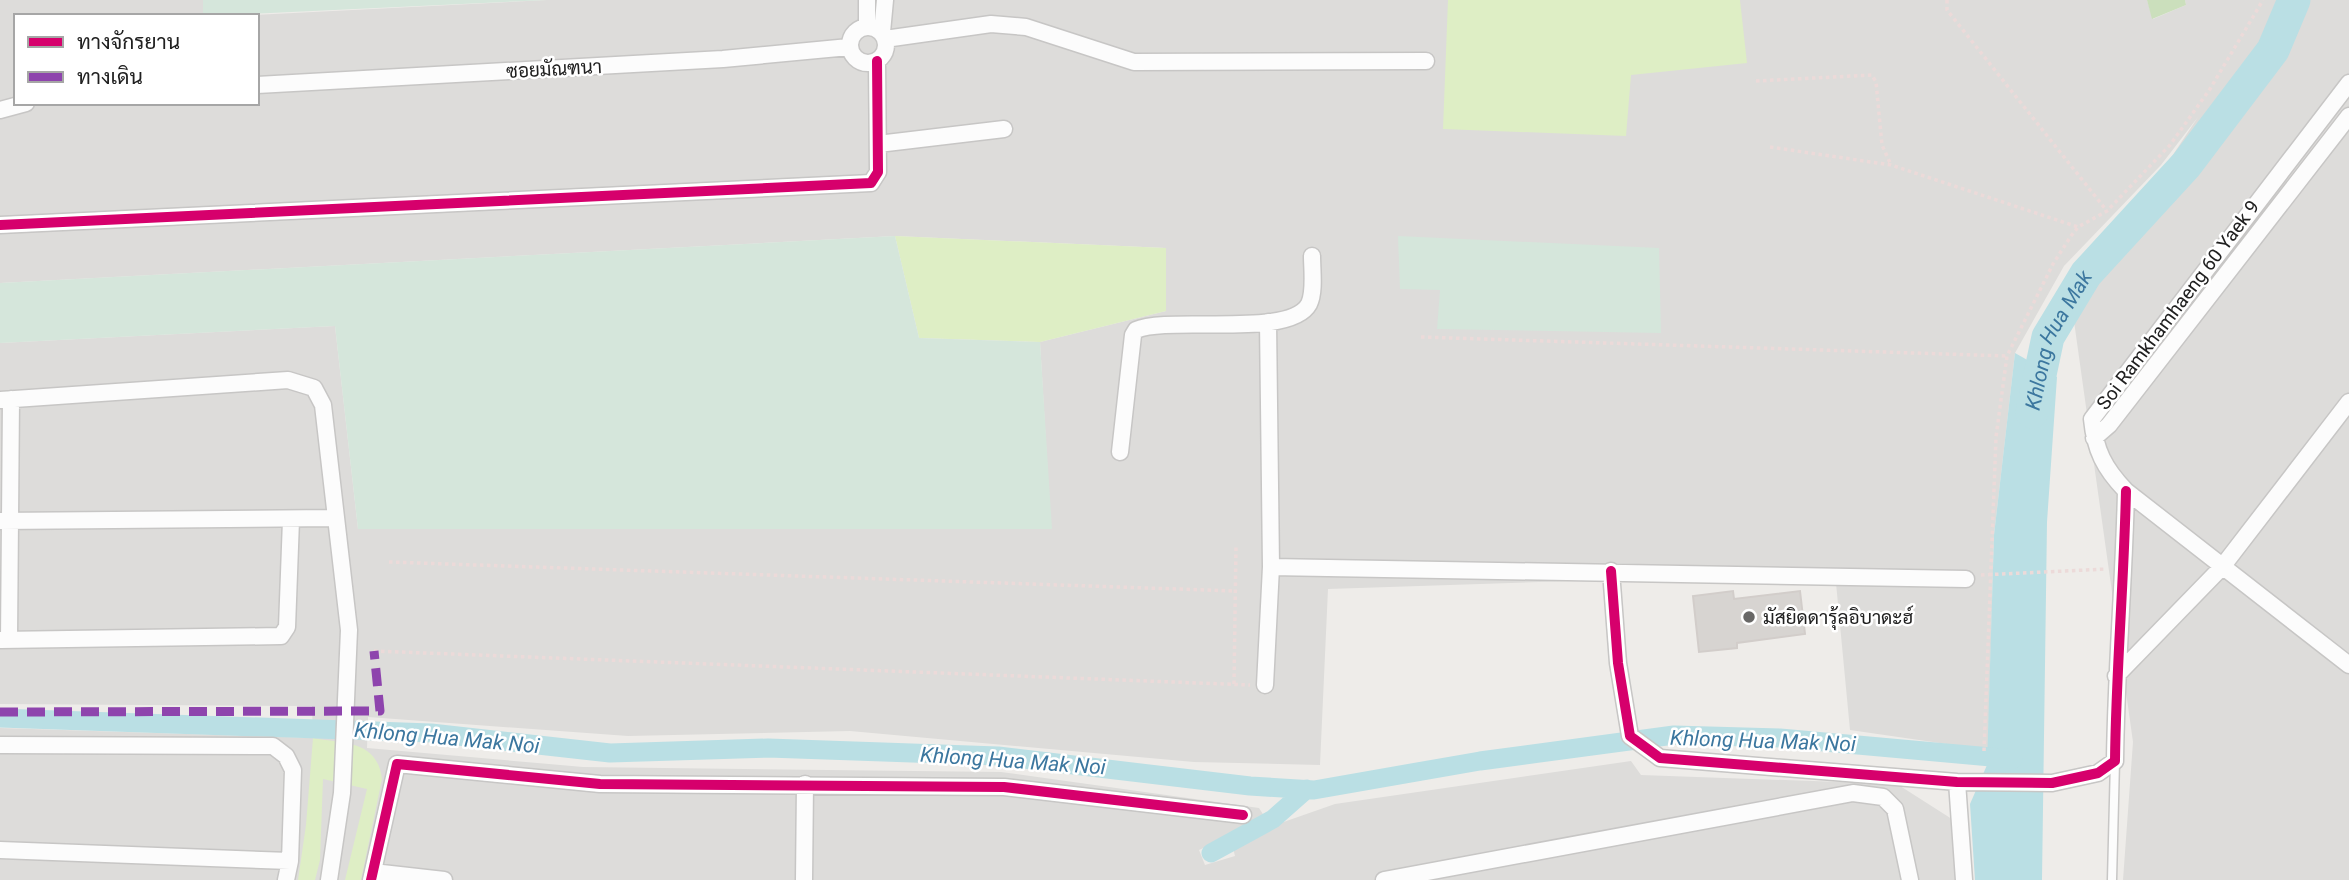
<svg xmlns="http://www.w3.org/2000/svg" width="2349" height="880" font-family="Roboto,Sarabun,sans-serif">
	<rect width="100%" height="100%" fill="#eeece9"/>
	<path fill="#dddcda" d="M0 0H203V16H16V103H257V16H234L547 0H2147L2153 19 2186 5 2185 0H2349V880H2123L2133 742 2072 307 2198 117 2161 165 2064 266 2015 353 1994 535 1988 750 1850 730 1836 583 1628 579 1328 589 1320 765 1194 762 850 731 628 736 368 717 367 748 583 767 1001 772 1259 808 1266 819 1199 850 1205 865 1235 856 1233 848 1269 827 1335 804 1631 761 1641 775 1897 784 1955 821 1958 880H0V728L313 738 312 706 0 704V343L335 326 358 529H1051L1040 342 1166 311V248L895 236 0 283Z"/>
	<path fill="#deeec5" d="M1448 0H1740L1747 63 1631 75 1626 136 1443 129Z
		M895 236 1166 248V311L1040 342 919 338Z
		M313 738C345 744 377 740 382 779L361 880H345L367 789 323 779 320 860 315 880H298L306 825Z"/>
	<path fill="#cbdfbc" d="M2147 0H2185L2186 5 2152 19Z"/>
	<path fill="#d5e6db" d="M203 0H547L203 16Z
		M895 236 919 338 1040 342 1052 529H358L335 326 0 343V283Z
		M1398 236 1659 248 1661 333 1437 329 1440 290 1400 289Z"/>
	<path fill="#badfe4" d="M2015 353 2057 377 2047 522 2042 880H1975L1970 804 1987 765 1994 535Z"/>
	<g fill="none" stroke-linecap="round" stroke-linejoin="round">
		<path stroke="#badfe4" stroke-width="19" d="M0 718 431 733 610 753 768 748 998 756 1250 786 1314 790 1480 761 1674 735 1780 738 2013 759
			M1211 853 1273 819 1307 789"/>
		<path stroke="#badfe4" stroke-width="33" id="s1" d="M2032 412 2048 337 2086 274 2186 165 2273 50 2294 0"/>
	</g>
	<path fill="#d7d4d1" stroke="#d2cdca" stroke-width="2" d="M1733 591 1734 599 1800 591 1805 634 1737 643V648L1699 652 1693 596Z"/>
	<g fill="none" stroke-linecap="round" stroke-linejoin="round">
		<g stroke="#c7c6c5" stroke-width="11">
			<path id="lane" d="M2112 880 2115 761"/>
		</g>
		<g stroke="#c7c6c5" stroke-width="19">
			<path id="street" d="M850 45a18 18 0 1 1 36 0a18 18 0 1 1-36 0Z
				M867 27V0
				M882 32 885 0
				M885 39 991 24 1026 27 1134 62 1426 61
				M2349 83 2092 419C2095 450 2104 468 2126 491L2349 665
				M257 85 723 59 849 47
				M0 110 26 103
				M878 144 1004 129
				M0 225 871 183 878 172 877 61
				M0 400 288 380 314 388 323 405 349 630 342 793 329 880
				M2094 438 2109 425 2349 116
				M1120 452 1133 335 1136 330C1169 315 1290 339 1309 304 1315 292 1312 270 1312 256
				M0 521 334 518
				M1271 567 1966 579
				M1611 571 1618 663 1630 736 1660 758 1957 782 2052 783 2098 773 2115 761C2116 671 2124 581 2126 491
				M0 640 281 636 287 627 291 520
				M9 640 11 399
				M2116 676 2222 567 2349 402
				M1265 685 1271 567 1268 322
				M0 745 273 746 286 756 293 770 290 861 286 880
				M1957 782 1964 880
				M0 850 290 861
				M373 872 444 880
				M371 880 397 764 600 784 1004 787 1243 815
				M804 880 805 784
				M1384 880 1853 793 1883 797 1895 809 1910 880"/>
		</g>
		<path stroke="#ecdad9" stroke-width="3.5" stroke-dasharray="3.5 3.5" stroke-linecap="butt" d="M1947 0V10L2107 211
			M1756 81 1872 75 1876 82 1882 145 1891 165
			M1770 147 1891 165 2078 227
			M1421 337 2007 356
			M389 562 1235 591
			M1981 575 2106 569
			M374 651 1250 685
			M1234 684 1236 546
			M1984 751 1996 437 2007 356 2053 264 2071 236 2078 227 2107 211 2170 145 2210 89 2263 0"/>
		<use href="#lane" stroke="#fcfcfc" stroke-width="8"/>
		<use href="#street" stroke="#fcfcfc" stroke-width="16"/>
		<path stroke="#8e44ad" stroke-width="9" stroke-dasharray="18 9" stroke-linecap="butt" d="M0 712 380 711 374 651"/>
		<g stroke="#fff" stroke-width="15">
			<path id="cycleway" d="M0 225 871 183 878 172 877 61
				M1611 571 1618 663 1630 736 1660 758 1957 782 2052 783 2098 773 2115 761C2116 671 2124 581 2126 491
				M371 880 397 764 600 784 1004 787 1243 815"/>
		</g>
		<use href="#cycleway" stroke="#d6006c" stroke-width="10"/>
	</g>
	<circle fill="#686766" stroke="#fff" stroke-width="2.5" cx="1749" cy="617" r="7"/>
	<g text-anchor="middle" dominant-baseline="central" stroke-width="5" stroke-linejoin="round" paint-order="stroke">
		<g font-size="19" fill="#202020" stroke="#fff">
			<text transform="translate(554 69) rotate(-3)">ซอยมัณฑนา</text>
			<text transform="translate(2178 305) rotate(-53)">Soi Ramkhamhaeng 60 Yaek 9</text>
		</g>
		<g font-size="19" fill="#202020" stroke="#fff" text-anchor="start">
			<text x="1763" y="617">มัสยิดดารุ้ลอิบาดะฮ์</text>
		</g>
		<g font-size="21" font-style="italic" fill="#3c779f" stroke="#fff">
			<text stroke="none"><textPath href="#s1" startOffset="77">Khlong Hua Mak</textPath></text>
			<text transform="translate(447 738) rotate(5)">Khlong Hua Mak Noi</text>
			<text transform="translate(1763 741) rotate(2)">Khlong Hua Mak Noi</text>
			<text transform="translate(1013 761) rotate(4)">Khlong Hua Mak Noi</text>
		</g>
	</g>
	<rect x="14" y="14" width="245" height="91" fill="#ffffff" stroke="#a6a6a6" stroke-width="2"/>
	<rect x="28" y="37" width="35" height="10" fill="#d6006c" stroke="#a6a6a6" stroke-width="2"/>
	<text x="77" y="49" font-size="21" fill="#202020">ทางจักรยาน</text>
	<rect x="28" y="72" width="35" height="10" fill="#8e44ad" stroke="#a6a6a6" stroke-width="2"/>
	<text x="77" y="84" font-size="21" fill="#202020">ทางเดิน</text>
</svg>
